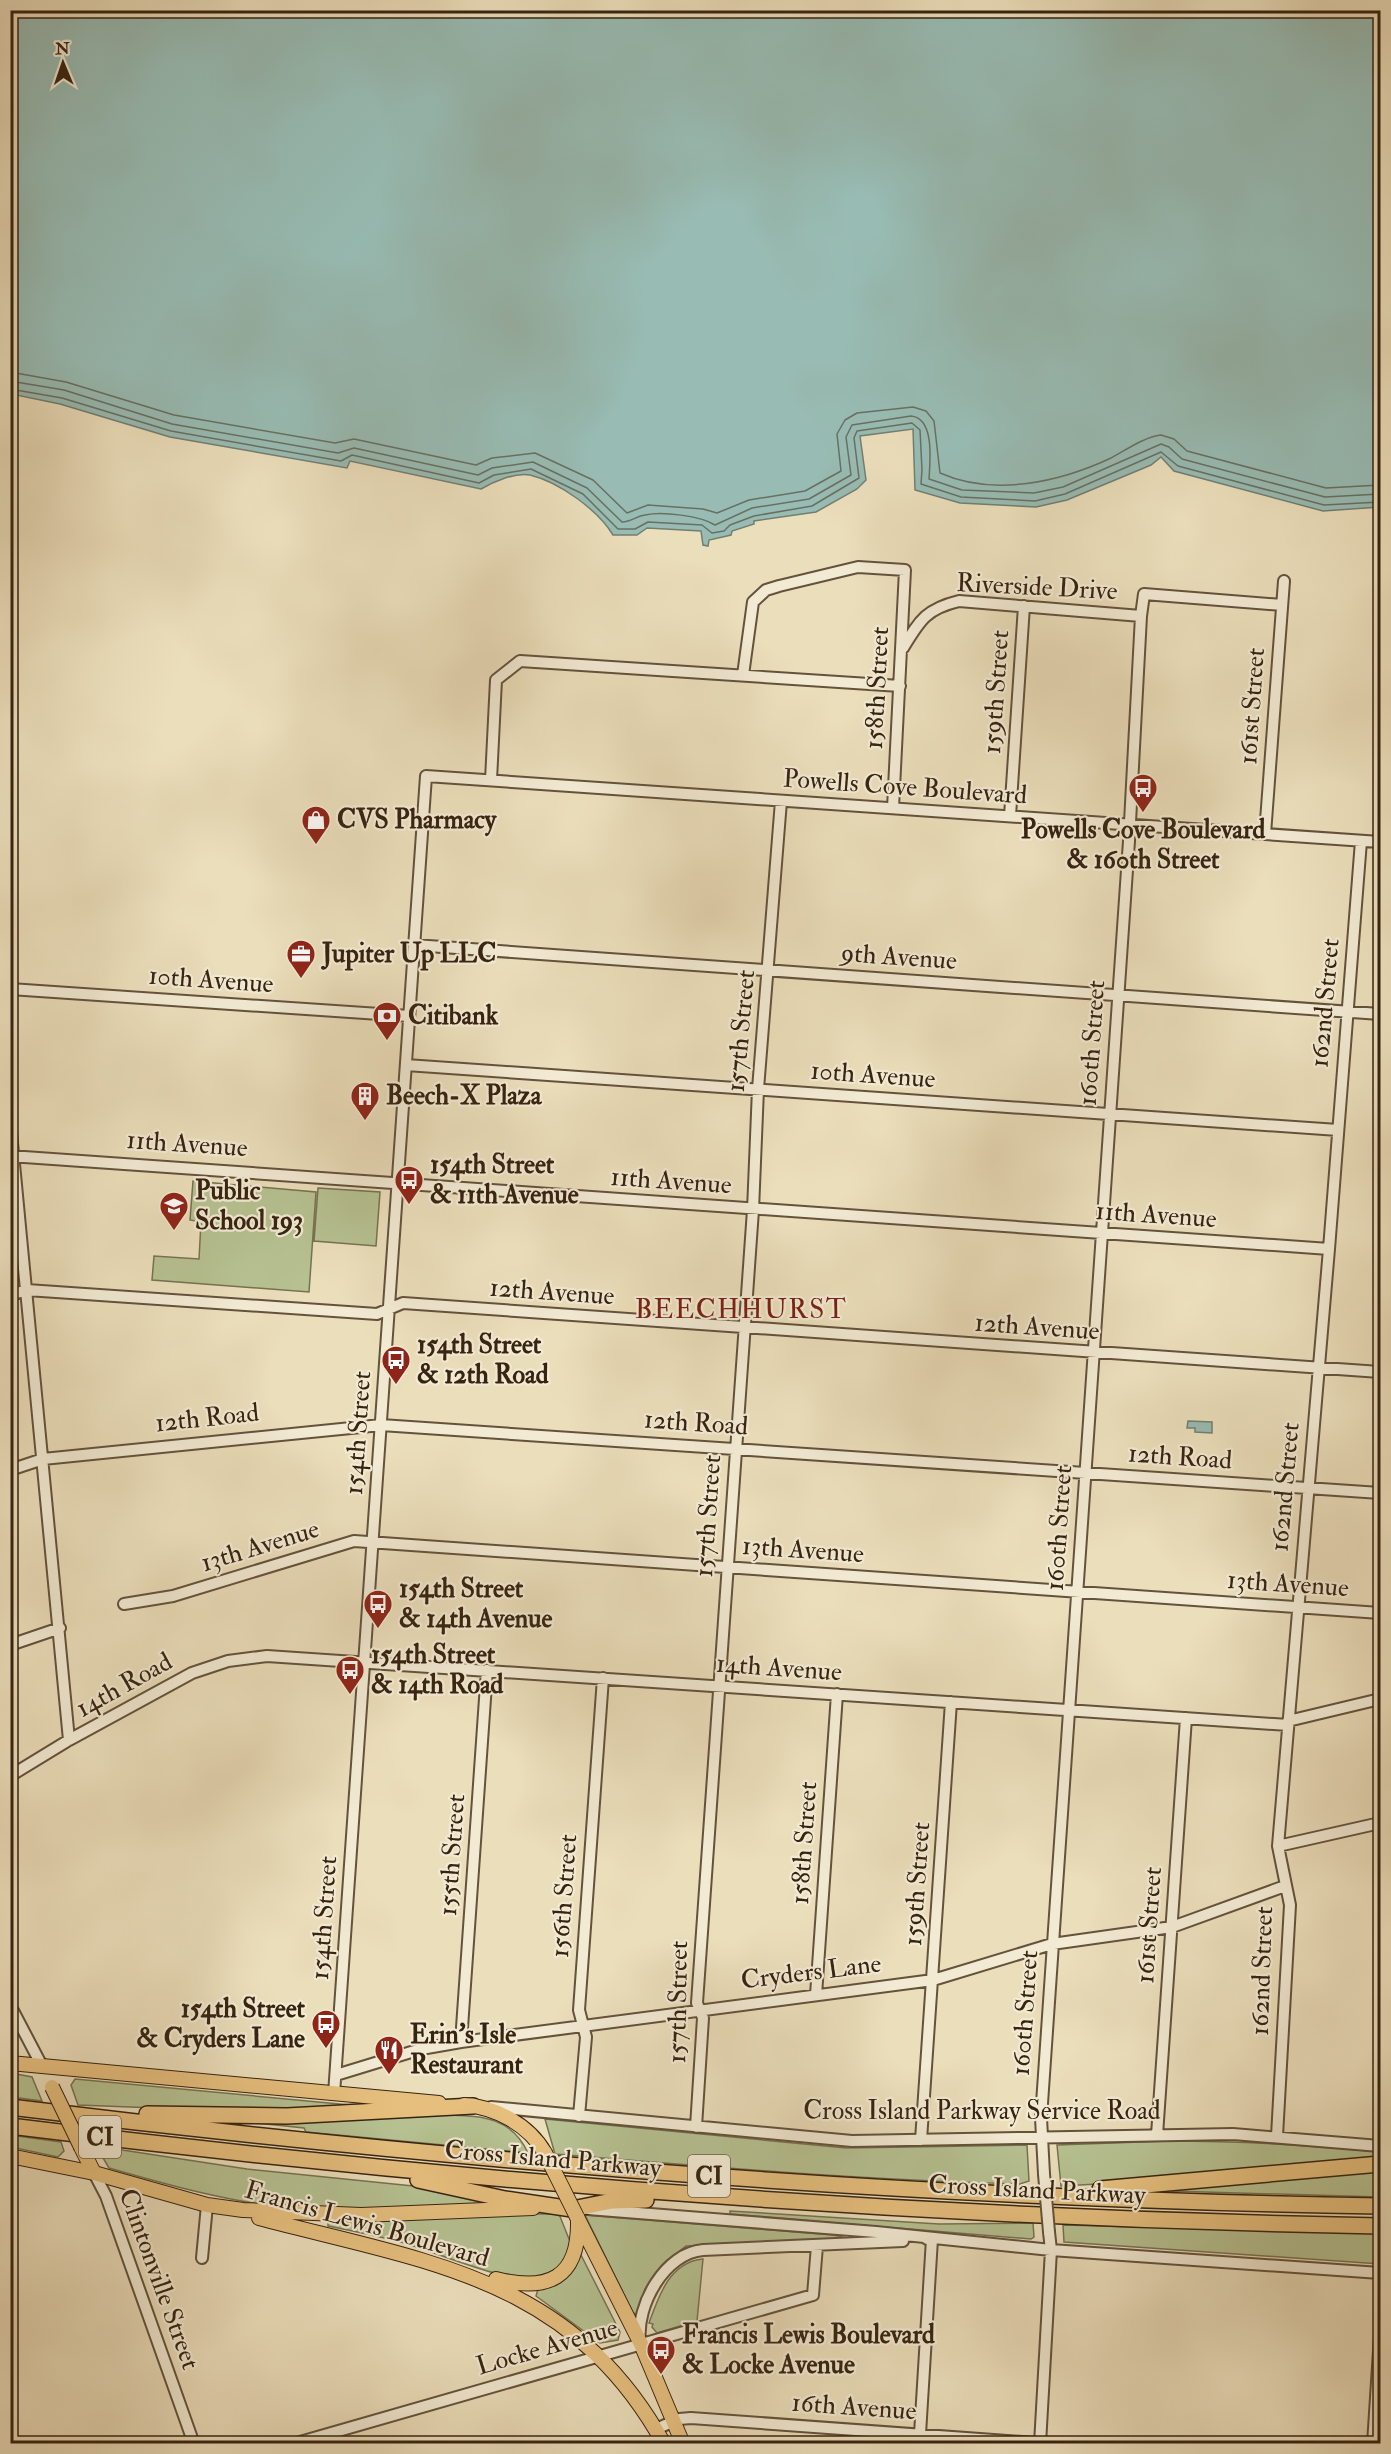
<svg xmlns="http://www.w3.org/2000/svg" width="1391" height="2454" font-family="'IM FELL Double Pica',serif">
	<rect width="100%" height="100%" fill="#ebdebb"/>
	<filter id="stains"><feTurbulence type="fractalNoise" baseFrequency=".00333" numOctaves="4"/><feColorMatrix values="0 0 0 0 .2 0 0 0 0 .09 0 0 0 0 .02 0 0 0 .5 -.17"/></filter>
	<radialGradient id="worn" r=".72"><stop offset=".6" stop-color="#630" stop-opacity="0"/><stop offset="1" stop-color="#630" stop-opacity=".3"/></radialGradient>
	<path fill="#b6c191" stroke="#767251" stroke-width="1.5" d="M193 1181 316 1192 309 1292 152 1280 154 1256 199 1259 201 1222 190 1220Z
		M318 1188 380 1192 376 1246 314 1241Z
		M11 2073 32 2077 42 2101 11 2097Z
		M75 2079 350 2105 351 2109 264 2113 263 2108 235 2111 78 2105 71 2085Z
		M435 2114C474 2117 509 2112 528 2153L306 2132 304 2128 236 2121Z
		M545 2119 846 2148 1027 2145 1029 2181 1020 2184C865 2180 710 2167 555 2154Z
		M10 2135 61 2142 64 2151 58 2157 11 2147Z
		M1169 2141C1240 2141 1310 2145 1380 2152V2160L1154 2181 1061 2186 1057 2145Z
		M96 2146 247 2169 423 2187 493 2204C425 2203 356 2215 288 2208 226 2201 168 2185 109 2168Z
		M1380 2170V2197L1171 2191 1172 2188Z
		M730 2211 939 2224 1033 2223 1034 2237 1031 2239 730 2214Z
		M505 2214H559L571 2244C565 2258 561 2274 545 2278 514 2287 437 2252 404 2243 379 2236 353 2231 328 2226V2221Z
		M585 2215 833 2235 852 2239 686 2246 663 2264 645 2289 637 2314 633 2313Z
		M1063 2225 1380 2233V2264L1064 2242Z
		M580 2253 620 2332 618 2340 600 2343 536 2296 538 2289Z
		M703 2259 697 2321 657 2333 652 2327 653 2324 649 2323C659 2295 670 2262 703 2259Z"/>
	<path fill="#98bcb4" stroke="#717f73" stroke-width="1.5" d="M10 11H1380V507L1323 511 1174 471 1161 457 1151 465 1067 500 1036 507 960 503 915 490 913 429 860 436 866 480 857 489 816 512 754 521V524L732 531 731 535 709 540 708 546 703 545 701 531 647 528 637 535H613C598 510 559 482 530 475 515 472 493 482 481 489L350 461 347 468 170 437 60 404 11 394Z
		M1188 1421 1212 1422V1433L1195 1432V1428H1187Z"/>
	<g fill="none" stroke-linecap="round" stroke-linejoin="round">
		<path stroke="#687062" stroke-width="1.5" d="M10 372 66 382 174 415 335 443 354 439 476 465 492 458 535 453 593 480 627 513 648 505 703 509 717 513 749 500 805 491 841 471 837 434 845 420 857 413 913 407 926 411 934 421 940 473C994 497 1060 482 1111 458 1126 450 1144 437 1161 435L1174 439 1187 451 1326 488 1380 485
			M10 381 64 390 172 424 338 453 354 448 478 475 492 468 533 462 587 488 622 522C632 522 636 516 645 515 662 511 701 516 715 525L752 508 809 499 851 475 846 437 852 425 911 416C935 418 930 462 929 479L962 490 1034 493 1063 487 1161 444 1169 447 1182 459 1325 497 1380 494
			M10 389 62 398 171 431 341 461 352 455 479 483 494 475 531 469 583 494 618 529H635L648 522 702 525 712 533 724 531 730 525 754 516 812 506 859 478 854 438 857 431 912 423 920 430 922 470 921 484 961 497 1035 501 1065 494 1161 452 1178 466 1324 505 1380 502"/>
		<g stroke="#64523c" stroke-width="14">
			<path id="minor" d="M903 648C920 620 926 609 959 601L1141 616 1144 594 1282 605
				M743 675 753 602 766 590 779 586 858 567 905 570 893 808
				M491 780 496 680 520 661 900 686
				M1010 816 1024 606
				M1265 834 1284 581
				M414 945 1380 1014
				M10 989 409 1016
				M406 1065 1338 1130
				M10 1122 69 1740
				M10 1156 1329 1249
				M10 1295 27 1290 377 1314 403 1303 1380 1372
				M10 1470 43 1459 381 1425 1380 1493
				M124 1604 173 1596 354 1541 1380 1613
				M10 1645 60 1628
				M1288 1721 1380 1699
				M10 1776 69 1740 192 1673 228 1661 267 1656 1288 1725
				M1278 1846 1380 1823
				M816 1995 837 1694
				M10 2005 42 2066
				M461 2042 487 1670
				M336 2075 421 2049 461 2042 933 1980 1052 1944 1172 1927 1285 1886
				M334 2094 426 776 1380 842
				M491 2107 852 2141 1233 2134 1380 2146
				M579 2116 586 2037 579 2010 603 1678
				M696 2127 703 2018 697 2003 753 1210 758 1089 781 801
				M1157 2135 1186 1718
				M1277 2136 1290 1905 1278 1846 1329 1249 1361 841
				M921 2140 951 1702
				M94 2173 106 2196 194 2444
				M1044 2174 1041 2118 1129 841 1141 616
				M588 2209 876 2232 1051 2250 1380 2273
				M202 2258 207 2205
				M640 2341C636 2305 665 2253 703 2250L903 2241
				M656 2429 679 2419 691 2418 1050 2444
				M920 2434 932 2239H927
				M293 2444 813 2295 817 2246
				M1040 2444 1051 2250 1049 2232
				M1373 2444 1380 2335"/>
		</g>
		<g stroke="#372311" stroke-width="16">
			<path id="major" d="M10 2063 439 2103
				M464 2105C496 2107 529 2125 545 2153
				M81 2147 94 2173
				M10 2156 94 2173 207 2205 243 2210 361 2215 533 2208
				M577 2217 641 2344 683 2444
				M259 2218C425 2262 571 2276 664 2444
				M496 2279C547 2292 579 2279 578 2221"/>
		</g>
		<g stroke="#372311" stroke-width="18">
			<path id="highway" d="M10 2107C465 2163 922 2199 1380 2206
				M147 2114 287 2116 473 2106
				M10 2126C465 2183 922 2218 1380 2226
				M418 2180 505 2199 572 2209 612 2201 646 2200
				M1100 2189 1380 2164"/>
		</g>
		<use href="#minor" stroke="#f2ead3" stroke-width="10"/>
		<use href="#major" stroke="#e6bf7e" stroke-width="14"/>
		<use href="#highway" stroke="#e6bf7e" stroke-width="15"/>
		<g stroke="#64523c" stroke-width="14" stroke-linecap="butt">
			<path id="minor-bridge" d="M1044 2174 1049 2232"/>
		</g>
		<g stroke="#372311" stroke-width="16" stroke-linecap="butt">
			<path id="major-bridge" d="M52 2087 81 2147
				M545 2153 577 2217"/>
		</g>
		<use href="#minor-bridge" stroke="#f2ead3" stroke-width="10"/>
		<use href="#major-bridge" stroke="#e6bf7e" stroke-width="14"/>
	</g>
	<defs>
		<g id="bus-pin" transform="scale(1.5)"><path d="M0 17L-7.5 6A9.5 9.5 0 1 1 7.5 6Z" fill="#8f2418" stroke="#f2ead3"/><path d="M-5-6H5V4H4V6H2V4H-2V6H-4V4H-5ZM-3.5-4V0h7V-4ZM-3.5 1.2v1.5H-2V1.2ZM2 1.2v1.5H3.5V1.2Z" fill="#fff"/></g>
		<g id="shop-pin" transform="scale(1.5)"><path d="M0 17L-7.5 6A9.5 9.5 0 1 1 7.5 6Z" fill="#8f2418" stroke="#f2ead3"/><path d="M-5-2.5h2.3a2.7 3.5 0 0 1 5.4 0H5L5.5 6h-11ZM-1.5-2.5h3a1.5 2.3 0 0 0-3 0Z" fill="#fff"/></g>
		<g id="office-pin" transform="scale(1.5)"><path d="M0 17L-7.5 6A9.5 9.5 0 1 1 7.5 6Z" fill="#8f2418" stroke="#f2ead3"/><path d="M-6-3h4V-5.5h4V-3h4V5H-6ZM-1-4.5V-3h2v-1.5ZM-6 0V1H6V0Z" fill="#fff"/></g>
		<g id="bank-pin" transform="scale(1.5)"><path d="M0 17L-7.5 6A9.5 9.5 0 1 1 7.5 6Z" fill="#8f2418" stroke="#f2ead3"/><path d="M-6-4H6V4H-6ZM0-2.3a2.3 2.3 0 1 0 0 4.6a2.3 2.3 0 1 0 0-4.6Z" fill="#fff"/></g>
		<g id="building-pin" transform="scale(1.5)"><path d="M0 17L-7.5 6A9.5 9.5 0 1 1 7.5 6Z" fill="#8f2418" stroke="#f2ead3"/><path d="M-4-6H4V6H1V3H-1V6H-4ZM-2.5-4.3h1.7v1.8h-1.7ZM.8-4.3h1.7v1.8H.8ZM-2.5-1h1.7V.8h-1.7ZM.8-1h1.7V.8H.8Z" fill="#fff"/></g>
		<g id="school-pin" transform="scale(1.5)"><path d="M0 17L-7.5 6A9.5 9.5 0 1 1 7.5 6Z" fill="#8f2418" stroke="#f2ead3"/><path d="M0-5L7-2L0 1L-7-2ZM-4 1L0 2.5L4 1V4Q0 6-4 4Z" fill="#fff"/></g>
		<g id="restaurant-pin" transform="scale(1.5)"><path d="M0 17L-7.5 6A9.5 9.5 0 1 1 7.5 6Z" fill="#8f2418" stroke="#f2ead3"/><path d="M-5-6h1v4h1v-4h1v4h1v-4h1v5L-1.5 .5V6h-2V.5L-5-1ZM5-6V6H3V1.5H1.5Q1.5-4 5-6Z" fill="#fff"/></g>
	</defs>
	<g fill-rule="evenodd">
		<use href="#bus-pin" x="1143" y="788"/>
		<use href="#shop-pin" x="316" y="820"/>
		<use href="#office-pin" x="301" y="954"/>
		<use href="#bank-pin" x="387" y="1016"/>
		<use href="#building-pin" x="365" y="1096"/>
		<use href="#bus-pin" x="409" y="1180"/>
		<use href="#school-pin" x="174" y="1206"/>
		<use href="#bus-pin" x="396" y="1360"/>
		<use href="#bus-pin" x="378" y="1604"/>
		<use href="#bus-pin" x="350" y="1670"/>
		<use href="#bus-pin" x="326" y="2024"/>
		<use href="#restaurant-pin" x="389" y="2050"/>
		<use href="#bus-pin" x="661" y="2350"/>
	</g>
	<g text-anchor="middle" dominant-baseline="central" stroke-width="4.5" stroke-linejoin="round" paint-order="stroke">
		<g fill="#f2ead3" stroke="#6f5f4b" stroke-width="1.5">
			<rect x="79" y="2116" width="42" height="42" rx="4.5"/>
			<rect x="688" y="2155" width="42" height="42" rx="4.5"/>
		</g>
		<g font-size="24" font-weight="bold" fill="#372311">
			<text x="100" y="2137">CI</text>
			<text x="709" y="2176">CI</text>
		</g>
		<g font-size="26" fill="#372311" stroke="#f2ead3">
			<text transform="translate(1037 587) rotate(3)">Riverside Drive</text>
			<text transform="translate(877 688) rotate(-87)">158th Street</text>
			<text transform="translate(996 692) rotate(-86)">159th Street</text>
			<text transform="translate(1252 706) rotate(-86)">161st Street</text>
			<text transform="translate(905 787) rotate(4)">Powells Cove Boulevard</text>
			<text transform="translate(899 957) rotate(4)">9th Avenue</text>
			<text transform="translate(211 980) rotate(4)">10th Avenue</text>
			<text transform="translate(1325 1003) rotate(-85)">162nd Street</text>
			<text transform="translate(741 1031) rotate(-85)">157th Street</text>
			<text transform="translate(1092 1043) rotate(-86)">160th Street</text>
			<text transform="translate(873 1075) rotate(4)">10th Avenue</text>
			<text transform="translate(187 1144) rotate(4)">11th Avenue</text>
			<text transform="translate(671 1181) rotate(4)">11th Avenue</text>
			<text transform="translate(1156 1215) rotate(4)">11th Avenue</text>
			<text transform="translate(552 1292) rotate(4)">12th Avenue</text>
			<text transform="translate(1037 1327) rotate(4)">12th Avenue</text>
			<text transform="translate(207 1418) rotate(-6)">12th Road</text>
			<text transform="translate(696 1423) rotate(4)">12th Road</text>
			<text transform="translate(358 1433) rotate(-86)">154th Street</text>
			<text transform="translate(1180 1457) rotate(4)">12th Road</text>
			<text transform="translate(1285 1487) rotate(-85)">162nd Street</text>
			<text transform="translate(708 1516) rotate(-86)">157th Street</text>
			<text transform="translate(1059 1528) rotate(-86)">160th Street</text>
			<text transform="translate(260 1546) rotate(-17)">13th Avenue</text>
			<text transform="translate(803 1550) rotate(4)">13th Avenue</text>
			<text transform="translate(1288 1584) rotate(4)">13th Avenue</text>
			<text transform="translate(779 1668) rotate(4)">14th Avenue</text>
			<text transform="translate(124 1685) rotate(-29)">14th Road</text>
			<text transform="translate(804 1843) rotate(-86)">158th Street</text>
			<text transform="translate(452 1855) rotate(-86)">155th Street</text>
			<text transform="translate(917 1884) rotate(-86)">159th Street</text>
			<text transform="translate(564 1896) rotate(-86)">156th Street</text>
			<text transform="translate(324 1918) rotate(-86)">154th Street</text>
			<text transform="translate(1149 1925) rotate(-86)">161st Street</text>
			<text transform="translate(1262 1971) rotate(-88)">162nd Street</text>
			<text transform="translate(811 1972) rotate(-7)">Cryders Lane</text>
			<text transform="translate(678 2002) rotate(-89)">157th Street</text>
			<text transform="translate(1025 2013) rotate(-86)">160th Street</text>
			<text x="982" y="2111">Cross Island Parkway Service Road</text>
			<text transform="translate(553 2159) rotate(5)">Cross Island Parkway</text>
			<text transform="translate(1037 2190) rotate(3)">Cross Island Parkway</text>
			<text transform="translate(367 2224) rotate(16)">Francis Lewis Boulevard</text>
			<text transform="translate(159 2279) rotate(70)">Clintonville Street</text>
			<text transform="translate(547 2347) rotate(-16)">Locke Avenue</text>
			<text transform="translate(854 2407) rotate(4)">16th Avenue</text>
		</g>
		<g font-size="26" font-weight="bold" fill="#372311" stroke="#f2ead3" text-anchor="start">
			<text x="337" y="820">CVS Pharmacy</text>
			<text x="1143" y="830" text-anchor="middle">Powells Cove Boulevard<tspan x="1143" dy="30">&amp; 160th Street</tspan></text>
			<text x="322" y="954">Jupiter Up LLC</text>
			<text x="408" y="1016">Citibank</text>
			<text x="386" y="1096">Beech-X Plaza</text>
			<text x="430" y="1165">154th Street<tspan x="430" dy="30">&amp; 11th Avenue</tspan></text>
			<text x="195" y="1191">Public<tspan x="195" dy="30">School 193</tspan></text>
			<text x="417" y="1345">154th Street<tspan x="417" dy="30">&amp; 12th Road</tspan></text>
			<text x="399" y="1589">154th Street<tspan x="399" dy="30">&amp; 14th Avenue</tspan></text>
			<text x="371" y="1655">154th Street<tspan x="371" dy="30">&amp; 14th Road</tspan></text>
			<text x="305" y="2009" text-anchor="end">154th Street<tspan x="305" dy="30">&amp; Cryders Lane</tspan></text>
			<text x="410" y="2035">Erin’s Isle<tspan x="410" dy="30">Restaurant</tspan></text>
			<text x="682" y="2335">Francis Lewis Boulevard<tspan x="682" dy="30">&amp; Locke Avenue</tspan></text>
		</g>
		<g font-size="27" letter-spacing="1.5" fill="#7a1f14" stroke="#f2ead3">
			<text x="741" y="1309">BEECHHURST</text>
		</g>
	</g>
	<rect width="1391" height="2454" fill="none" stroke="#ebdebb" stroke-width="36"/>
	<rect x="12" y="12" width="1367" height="2430" fill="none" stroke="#372311" stroke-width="3"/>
	<rect x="18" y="18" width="1355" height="2418" fill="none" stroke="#372311" stroke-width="1.5"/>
	<g transform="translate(63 63) rotate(358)" stroke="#f2ead3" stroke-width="4.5" paint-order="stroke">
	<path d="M0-4.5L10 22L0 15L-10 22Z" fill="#372311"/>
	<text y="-9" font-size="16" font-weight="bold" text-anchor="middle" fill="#372311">N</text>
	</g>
	<rect width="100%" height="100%" filter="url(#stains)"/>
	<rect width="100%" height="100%" fill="url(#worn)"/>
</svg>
